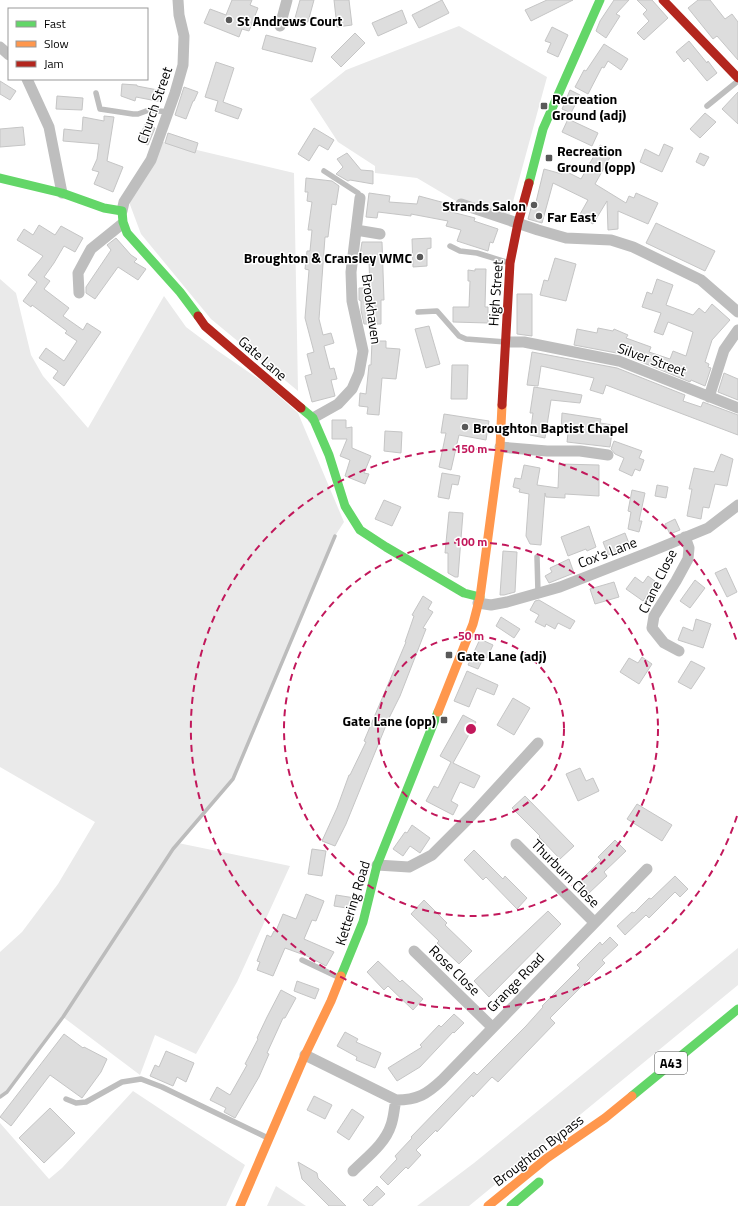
<svg xmlns="http://www.w3.org/2000/svg" width="738" height="1206" font-family="'Titillium Web',sans-serif">
	<rect width="100%" height="100%" fill="#fff"/>
	<path fill="#eaeaea" d="M459 26 547 77 508 220 461 204 417 178 375 173V166L338 142 310 99 346 70Z
		M163 142 294 173 298 391 211 319 141 234 129 202Z
		M0 279 16 293 31 355 43 376 88 428 164 296 186 327 218 351 263 382 298 413 344 522 335 536 233 779 178 843 290 866 237 982 196 1054 155 1035 140 1075 63 1017 7 1092 0 1097V952L22 932 58 884 95 822 0 767Z
		M738 948V985L469 1206H417L474 1163Z
		M133 1091 245 1165 226 1206H0V1123L49 1179 62 1168Z
		M276 1186 306 1206H267Z"/>
	<g fill="none" stroke-linecap="round" stroke-linejoin="round">
		<path stroke="#bcbcbc" stroke-width="3.5" d="M0 1097 7 1092 63 1017 173 849 233 779 335 536"/>
	</g>
	<path fill="#ddd" stroke="#c5c5c5" d="M232 0H252L250 5 258 8 249 31 242 29 239 37 204 23 210 9 226 15Z
		M300 0H314L308 22 295 18Z
		M334 0H349L352 25 337 27Z
		M442 0 449 13 419 28 412 15Z
		M547 0H573L531 21 525 10Z
		M614 0H629L616 14 620 16 606 38 596 31 600 21Z
		M637 0H652L668 18 644 40 637 33 649 21 643 14 647 10Z
		M698 0H710L725 19 732 14 738 22V60L717 36 713 39 688 8Z
		M402 10 407 23 378 36 372 23Z
		M552 27 568 35 558 57 547 52 551 43 545 41Z
		M355 33 365 43 341 67 331 57Z
		M266 35 316 48 312 62 262 49Z
		M689 41 707 63 708 61 717 73 707 81 688 58 684 62 676 52Z
		M604 44 628 59 621 70 608 61 604 68 602 67 588 94 575 87 584 70 586 71Z
		M216 62 234 68 223 102 242 109 238 119 215 111 218 101 205 97Z
		M0 81 16 91 10 100 0 94Z
		M122 84 137 85V86L163 91 162 102 136 97 135 101 121 96Z
		M184 87 198 92 194 101H193L186 119 175 115Z
		M570 90 580 95 571 113 562 109Z
		M738 92V124L722 109Z
		M57 96 83 98 82 110 56 109Z
		M705 113 716 122 700 138 690 129Z
		M104 116 114 117 107 161 123 167 113 192 94 184 99 172 92 170 97 159 99 144 63 141 64 129 82 131 83 117 104 121Z
		M568 119 598 133 592 146 562 132Z
		M145 124 155 128 148 145 138 141Z
		M23 127 25 145 0 147V129Z
		M314 128 334 140 328 150 319 145 309 161 298 154Z
		M168 133 198 143 195 153 165 143Z
		M664 144 673 148 662 172 640 162 645 149 659 156Z
		M600 145 613 152 595 184 626 203 629 196 634 198 636 193 658 203 648 224 618 211V229L608 230 607 201 593 224 579 216 588 200 553 183 542 223 528 219 533 201 536 202 544 169 562 174 563 170 581 179Z
		M347 153 361 170 373 171V184L350 180 348 181 336 174 343 167 337 159Z
		M700 153 709 157 704 166 696 162Z
		M306 178 332 181 339 186 336 205 332 204 328 237H325L319 319 323 335 331 333 334 343 324 346 330 369 334 368 337 379 331 380 335 396 312 402 305 376 312 374 307 354 314 352 305 318 309 270 305 269 307 251H310L312 230H308L312 202 307 201 308 192H305Z
		M369 193 390 196 389 202 417 204 419 196 445 203 444 210 475 218 474 221 498 229 493 243 490 242 488 251 457 241 461 230 446 226 448 221 411 214V216L378 212 377 218 366 217Z
		M656 223 715 251 705 271 646 243Z
		M39 225 55 235 61 226 83 238 75 252 64 246 54 263 44 277 50 281 44 289 69 308 63 316 83 330 87 323 101 332 64 386 53 378 58 371 39 358 46 348 64 361 77 341 65 333 67 331 32 305 31 307 23 301 37 282 28 275 43 256 17 240 24 229 33 235Z
		M116 238 131 255 137 259 134 262 146 269 138 280 118 267 95 299 86 293V287L111 250 107 245Z
		M431 238V248L427 249V266L413 267 412 239Z
		M362 242H382L384 300H381V324H364L361 310V301L359 300V288H370L369 262H367V255H360Z
		M555 258 576 264 566 301 540 295 544 280 548 281Z
		M475 269H486L485 307H488V323L453 322V307H469L470 281H468V270L475 271Z
		M657 279 673 285 666 305 693 315 699 308 705 313 712 304 730 320 712 340 705 362 709 364 708 367 711 368 705 386 691 380 690 382 622 354 574 345 577 329 597 333 598 328 613 331 614 329 628 335 626 338 651 347 649 352 670 359 673 351 686 356 693 332 668 322 663 335 654 332 661 313 642 307 647 292 652 294Z
		M517 294H532V336L517 334Z
		M429 326 440 364 426 368 415 329Z
		M372 341H386V348L400 349 396 379 382 378 379 415 367 414 368 407 359 406 360 393 366 394 369 365H371Z
		M532 352 617 368 685 395 683 401 701 407 703 402 738 415V435L606 385 603 394 590 390 594 378 541 366 538 386 527 385Z
		M452 365H468L467 399H451Z
		M724 373 738 379V400L718 392Z
		M534 387 582 395 580 403 551 400 545 438 530 435 533 413H530Z
		M562 413 601 419 600 423 613 425 610 447 567 442 568 433 561 432Z
		M444 414 489 421 486 440 459 435 451 470 439 467 446 433H441Z
		M332 420H346V428L352 427V448L371 456 364 473 369 474 365 484 345 476 350 460 340 456 347 439H332Z
		M385 431 402 432 401 453 384 451Z
		M614 441 642 451 639 458 644 460 640 471 635 469 632 476 619 470 624 458 615 454 611 449Z
		M721 454 733 459 727 486 715 484 709 508 703 507 701 519 687 516 692 489H689L694 468 714 472Z
		M559 464 599 465V496L565 494V498L546 497 545 493 541 545 530 544 526 536 529 494 519 492 520 489 513 487 515 478 521 479 524 465 540 468 537 485 558 488Z
		M442 473 460 476 458 485 452 484 449 499 438 497Z
		M657 485 668 487 666 498 655 496Z
		M632 490 645 493 639 521H642L639 532 628 529 631 512 628 511Z
		M384 500 401 507 392 526 375 519Z
		M449 512 463 513 458 577H455L448 573V553H445Z
		M675 519 680 530 670 534 665 524Z
		M589 526 596 547 587 551 586 549 568 556 561 537Z
		M625 533 630 546 608 555 603 542Z
		M503 551 517 552 515 592 504 595H500Z
		M569 559 574 573 549 583 545 576 552 572 550 568Z
		M726 568 737 592 727 597 715 573Z
		M648 576 656 582 643 601 626 589 635 577 643 583Z
		M695 580 705 588 690 608 680 601Z
		M614 582 619 597 595 604 590 589Z
		M423 596 432 602 428 609 433 612 423 628 426 629 400 696 389 718 346 824 335 846 322 841 337 808 349 775H350L366 742 364 741 406 642H405L414 616 412 615Z
		M539 600 575 621 570 629 558 623 555 629 546 624 545 627 535 622 539 615 530 610 535 601Z
		M501 617 520 629 514 638 496 626Z
		M696 619 711 624 703 648 678 640 683 627 693 631Z
		M480 639 493 645 487 658 484 657 478 669 468 665Z
		M642 657 652 664 639 684 620 672 629 658 638 663Z
		M691 661 705 668 691 689 678 682Z
		M467 671 498 685 494 695 477 688 469 707 454 701Z
		M513 698 530 708 514 735 497 725Z
		M463 715 476 722 453 763 480 776 474 788 460 782 451 801 458 805 453 815 426 801 434 786 438 788 451 762 440 756Z
		M580 768 586 781 593 778 599 791 578 801 566 774Z
		M525 796 574 846 560 859 539 837 540 836 512 808Z
		M637 804 672 825 662 841 627 819Z
		M412 825 430 838 420 853 410 846 403 856 393 849 405 832 407 833Z
		M615 840 626 851 604 872 607 876 588 894 578 883 601 860 598 857Z
		M312 849 326 851 322 876 308 874Z
		M474 850 503 879 505 876 527 898 517 909 486 877 483 880 464 860Z
		M675 876 688 889 680 897 675 892 649 918 646 915 625 935 617 926 632 912 634 913 649 898 651 899Z
		M306 894 324 901 316 921 312 920 304 939 334 952 326 966 307 956 285 948 273 976 257 970 260 962 257 961 267 935 271 937 274 931H276L283 914 296 919Z
		M336 895 355 898 353 909 334 906Z
		M424 900 447 923 445 925 472 951 459 964 437 943 439 941 411 914Z
		M548 911 561 924 489 997 474 981Z
		M610 937 618 945 602 960 605 963 550 1018 555 1023 498 1082 492 1077 473 1097 472 1095 437 1132 436 1130 416 1150 421 1155 408 1169 406 1167 388 1185 380 1177 397 1159 395 1156 412 1138 411 1137 474 1072 477 1075 526 1026 543 1007 542 1006 580 968 577 965 600 942 602 945Z
		M378 961 400 982 402 980 423 999 413 1010 388 986 384 990 367 972Z
		M297 981 319 989 315 999 294 991Z
		M281 990 296 998 285 1018H283L267 1053 269 1054 259 1077 235 1118 224 1112 226 1108 210 1100 217 1087 230 1095 247 1065 245 1064 258 1039 257 1038 267 1017Z
		M454 1014 464 1023 454 1033 453 1032 420 1067 397 1081 388 1068 422 1047 420 1045 439 1025 441 1027Z
		M345 1032 358 1039 356 1042 381 1053 375 1068 356 1060 357 1057 337 1046Z
		M64 1034 83 1048 84 1047 107 1059 101 1072 82 1098 50 1075 11 1126 0 1117Z
		M166 1051 194 1063 186 1082 177 1077 173 1086 150 1076 155 1065 159 1067Z
		M314 1096 332 1105 325 1119 307 1110Z
		M50 1108 75 1133 44 1163 19 1138Z
		M352 1109 364 1117 349 1140 337 1132Z
		M298 1162 317 1173 318 1178 346 1206H329L302 1179Z
		M377 1186 385 1194 372 1206H369L363 1200Z"/>
	<g fill="none" stroke-linecap="round" stroke-linejoin="round">
		<path stroke="#bebebe" stroke-width="5.5" d="M96 93 100 109 133 114H138L149 110 169 112
			M707 106 738 81
			M324 171 358 193 360 198
			M450 246 460 251 477 253 510 263
			M418 312 437 311 459 336 466 339 506 342
			M537 557 538 593
			M302 960 340 978
			M66 1099 76 1103 86 1102 122 1082 141 1079 162 1087 268 1138"/>
		<path stroke="#bebebe" stroke-width="11" d="M280 26 287 0
			M0 47 9 55
			M27 79 49 127 62 193
			M461 204 538 230 566 238 611 240 633 247 701 280 738 312
			M122 211 124 202 151 160 175 93 183 65 184 36 179 15 178 0
			M356 230 380 234
			M79 293 78 273 91 249 122 224
			M506 342H524L619 361 738 408
			M709 397 724 350 738 330
			M313 418 338 404 352 389 359 373 363 351 352 301 351 272 360 198
			M500 447 547 451H580L608 455
			M478 603 491 605 507 602 560 587 652 551 708 528 738 505
			M679 651 664 643 652 628 654 616 676 581 688 559 689 548 685 537
			M516 844 594 922
			M377 865 409 867 432 855 472 815 538 743
			M414 951 492 1027
			M305 1055 396 1100C418 1100 427 1094 442 1080L647 869
			M353 1171C367 1157 385 1144 391 1125 394 1117 394 1108 396 1100"/>
		<path stroke="#63d668" stroke-width="9" d="M0 178 62 193 104 208 122 211 123 222 127 233 180 292 198 316
			M529 183 543 129 600 0
			M301 408 313 418 329 455 345 506 360 530 386 547 464 593 480 597
			M341 976 363 922 377 865 438 712
			M632 1096 738 1009
			M511 1206 539 1182"/>
		<path stroke="#ff974d" stroke-width="9" d="M438 712 473 624 480 597 500 447 502 405
			M240 1206 305 1055 331 1001 341 976
			M488 1206 547 1158 605 1118 632 1096"/>
		<path stroke="#b3261e" stroke-width="9" d="M663 0 738 78
			M198 316 205 326 301 408
			M502 405 510 263 518 223 529 183"/>
	</g>
	<g fill="none" stroke="#c2185b" stroke-width="2" stroke-dasharray="7 5">
		<circle cx="471" cy="729" r="93"/>
		<circle cx="471" cy="729" r="187"/>
		<path d="M737 816A280 280 0 1 1 737 642"/>
	</g>
	<g fill="#595959" stroke="#fff" stroke-width="1.5">
		<circle cx="229" cy="20" r="4"/>
		<rect x="540" y="102" width="8" height="8" rx="2"/>
		<rect x="545" y="154" width="8" height="8" rx="2"/>
		<circle cx="534" cy="205" r="4"/>
		<circle cx="539" cy="216" r="4"/>
		<circle cx="420" cy="257" r="4"/>
		<circle cx="465" cy="427" r="4"/>
		<rect x="445" y="651" width="8" height="8" rx="2"/>
		<rect x="440" y="716" width="8" height="8" rx="2"/>
	</g>
	<g text-anchor="middle" dominant-baseline="central" stroke-width="3" stroke-linejoin="round" paint-order="stroke">
		<rect fill="#fff" stroke="#4c4c4c" stroke-width="1" x="655" y="1052" width="32" height="22" rx="3"/>
		<g font-size="13" font-weight="bold" fill="#000">
			<text x="671" y="1063">A43</text>
		</g>
		<g font-size="14" font-weight="bold" fill="#000" stroke="#fff" text-anchor="start">
			<text x="237" y="20">St Andrews Court</text>
			<text x="552" y="98">Recreation<tspan x="552" dy="16">Ground (adj)</tspan></text>
			<text x="557" y="150">Recreation<tspan x="557" dy="16">Ground (opp)</tspan></text>
			<text x="526" y="205" text-anchor="end">Strands Salon</text>
			<text x="547" y="216">Far East</text>
			<text x="412" y="257" text-anchor="end">Broughton &amp; Cransley WMC</text>
			<text x="473" y="427">Broughton Baptist Chapel</text>
			<text x="457" y="655">Gate Lane (adj)</text>
			<text x="436" y="720" text-anchor="end">Gate Lane (opp)</text>
		</g>
		<g font-size="14" fill="#000" stroke="#fff">
			<text transform="translate(154 105) rotate(-71)">Church Street</text>
			<text transform="translate(495 293) rotate(-86)">High Street</text>
			<text transform="translate(372 309) rotate(82)">Brookhaven</text>
			<text transform="translate(263 358) rotate(41)">Gate Lane</text>
			<text transform="translate(652 359) rotate(20)">Silver Street</text>
			<text transform="translate(607 552) rotate(-21)">Cox's Lane</text>
			<text transform="translate(657 581) rotate(-64)">Crane Close</text>
			<text transform="translate(566 873) rotate(45)">Thurburn Close</text>
			<text transform="translate(352 903) rotate(-73)">Kettering Road</text>
			<text transform="translate(455 970) rotate(44)">Rose Close</text>
			<text transform="translate(515 982) rotate(-46)">Grange Road</text>
			<text transform="translate(538 1150) rotate(-37)">Broughton Bypass</text>
		</g>
	</g>
	<circle cx="471" cy="729" r="6" fill="#c2185b" stroke="#fff" stroke-width="2"/>
	<g font-size="12" text-anchor="middle" font-weight="bold" fill="#c2185b" stroke="#fff" stroke-width="3" stroke-linejoin="round" paint-order="stroke">
		<text x="471" y="453">150 m</text>
		<text x="471" y="546">100 m</text>
		<text x="471" y="640">50 m</text>
	</g>
	<rect x="8" y="8" width="140" height="72" fill="#ffffff" stroke="#999999"/>
	<rect x="16" y="21" width="20" height="6" fill="#63d668" stroke="#999999"/>
	<text x="44" y="28" font-size="12" fill="#000000">Fast</text>
	<rect x="16" y="41" width="20" height="6" fill="#ff974d" stroke="#999999"/>
	<text x="44" y="48" font-size="12" fill="#000000">Slow</text>
	<rect x="16" y="61" width="20" height="6" fill="#b3261e" stroke="#999999"/>
	<text x="44" y="68" font-size="12" fill="#000000">Jam</text>
</svg>
